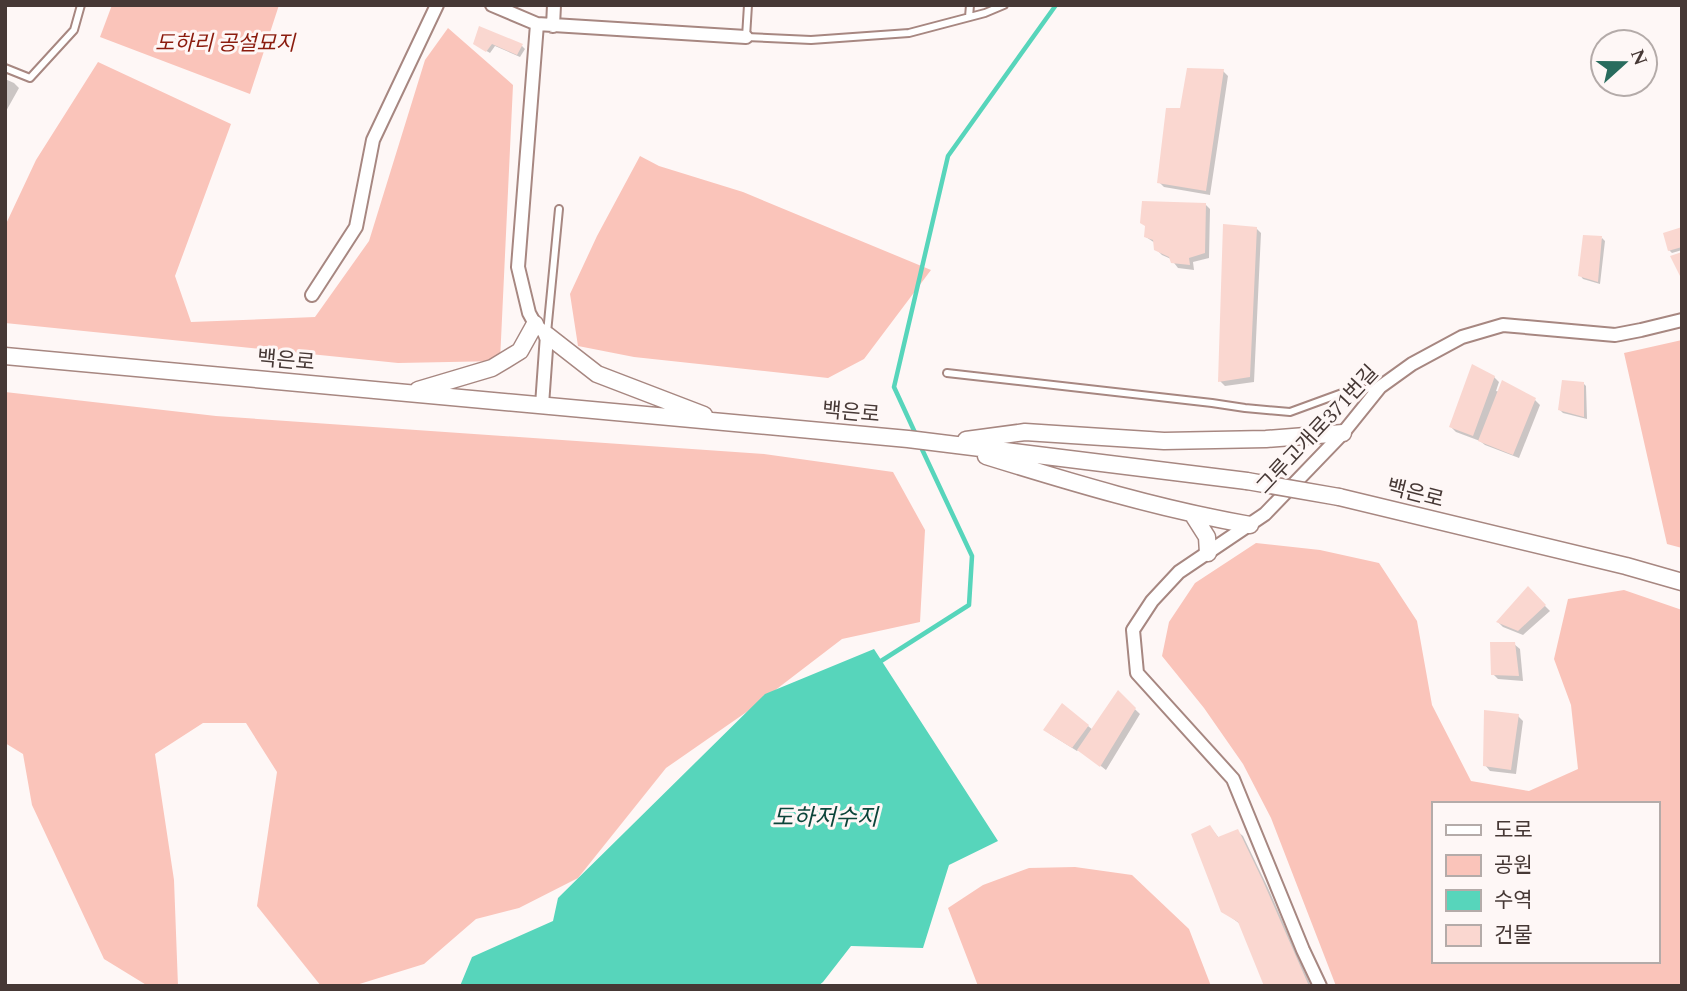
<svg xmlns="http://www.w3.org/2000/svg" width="1687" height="991" font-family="Spectral,'Noto Sans KR',serif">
	<rect width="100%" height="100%" fill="#fef7f6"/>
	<path fill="#fac4ba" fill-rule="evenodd" d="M112 5H279L250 94 100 37Z
		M448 28 513 85 500 361 398 363 5 323V226L36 160 98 62 231 124 175 276 191 322 315 317 369 241 425 60Z
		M640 156 659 166 743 192 931 270 864 359 828 378 634 357 578 346 570 294 597 236Z
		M1682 340V548L1667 544 1624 353Z
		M5 392 216 416 764 454 893 472 925 530 920 622 842 639 748 711 666 768 578 878 519 908 476 919 424 964 353 986H321L257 906 277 772 246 723H203L155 754 174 880 178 986H148L104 959 32 805 23 754 5 743Z
		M1256 543 1320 550 1379 563 1417 621 1432 705 1471 781 1529 791 1578 769 1571 705 1554 659 1568 599 1624 590 1682 610V986H1336L1271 818 1243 764 1204 708 1162 656 1169 622 1195 583ZM1433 804H1657V961H1433Z
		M1075 867 1132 875 1189 929 1211 986H978L948 908 983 885 1029 868Z"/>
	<path fill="#57d5bb" d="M874 649 998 841 949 865 923 948 851 946 823 982 818 986H460L472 957 553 921 558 898 765 694Z"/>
	<path fill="#0003" d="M480 29 522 46 525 49 520 57 495 46 490 53 478 46Z
		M1223 71 1228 76 1210 195 1164 187 1159 182 1182 109Z
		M5 79 14 83 19 88 5 113Z
		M1205 204 1210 209 1209 258 1193 262 1194 270 1178 268 1171 259 1162 255 1156 249 1155 243 1146 237Z
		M1256 228 1261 233 1254 382 1225 386 1220 381Z
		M1682 229V250L1672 253 1669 250Z
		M1602 238 1605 241 1600 284 1583 279 1580 275Z
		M1494 377 1499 382 1496 391 1535 400 1540 405 1519 458 1485 445 1480 441 1456 432 1451 427Z
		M1583 383 1586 386 1587 419 1563 413 1560 410Z
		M1528 589 1550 611 1523 635 1503 627 1498 622Z
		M1514 644 1520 649 1523 681 1498 679 1493 674Z
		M1118 693 1140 714 1106 770 1079 749 1077 751 1050 734 1088 726 1093 730Z
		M1518 716 1523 721 1516 774 1490 771 1485 765Z
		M1210 827 1219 838 1237 831 1243 836 1268 888 1311 986H1266L1240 924 1223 911Z"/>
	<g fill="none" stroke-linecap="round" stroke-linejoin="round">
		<path stroke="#57d5bb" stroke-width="4.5" d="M917 437 894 387 948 156 1056 5
			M881 661 969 605 972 556 920 445"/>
	</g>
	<path fill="#fad7d0" d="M479 26 523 44 517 55 492 44 486 52 473 44Z
		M1187 68 1224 69 1206 191 1157 183 1166 108H1180Z
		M1142 201 1206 203 1205 253 1189 258 1190 265 1171 263 1169 257 1154 250 1153 240 1144 237 1145 226 1140 223Z
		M1223 224 1257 227 1250 377 1218 382Z
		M1682 227V247L1668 251 1663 233Z
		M1583 235 1602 236 1598 282 1578 276Z
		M1682 252V280L1670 256Z
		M1472 364 1495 376 1473 436 1449 427Z
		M1502 380 1536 398 1513 455 1478 441Z
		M1562 380 1584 382V417L1558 410Z
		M1528 586 1546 605 1518 631 1496 622Z
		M1490 642H1515L1519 676 1491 675Z
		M1118 690 1136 708 1100 767 1077 750Z
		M1062 703 1089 725 1072 748 1043 730Z
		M1484 710 1519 714 1511 770 1483 766Z
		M1210 825 1218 837 1238 829 1263 881 1309 986H1264L1238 922 1221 912 1191 834Z"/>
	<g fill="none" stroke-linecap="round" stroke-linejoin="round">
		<g stroke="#a78781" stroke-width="10">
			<path id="service" d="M748 5 746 37 811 40 909 33 985 13 1004 5
				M969 17 970 5
				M5 68 30 78 74 30 81 5
				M547 333 559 209
				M947 373 1212 403 1245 408 1290 412 1342 393 1378 387"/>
		</g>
		<g stroke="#a78781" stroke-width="16">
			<path id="minor" d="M492 5 537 24 746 37
				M537 24 518 267 529 313 535 324 547 335 542 405
				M553 26 554 5
				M312 295 356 227 373 140 437 5
				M1320 986 1303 950 1233 779 1137 673 1133 630 1152 601 1179 572 1265 514 1343 433 1380 387 1412 364 1462 337 1503 325 1615 335 1641 330 1682 320"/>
		</g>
		<g stroke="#a78781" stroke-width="19">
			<path id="secondary" d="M547 335 597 374 704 415
				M5 356 908 439 1247 481
				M418 390 492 368 520 351 535 324
				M966 440 1025 432 1164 441 1266 439 1343 433
				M986 456C1073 483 1160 509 1250 525
				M1339 497 1626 566 1682 582
				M1193 515 1207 537 1208 553"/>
		</g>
		<use href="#service" stroke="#fff" stroke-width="6"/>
		<use href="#minor" stroke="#fff" stroke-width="12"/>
		<use href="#secondary" stroke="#fff" stroke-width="16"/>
		<g stroke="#a78781" stroke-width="19" stroke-linecap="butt">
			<path id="secondary-bridge" d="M1247 481 1339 497"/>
		</g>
		<use href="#secondary-bridge" stroke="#fff" stroke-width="16"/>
	</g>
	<g text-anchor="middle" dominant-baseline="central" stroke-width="6" stroke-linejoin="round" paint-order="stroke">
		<g font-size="21" font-style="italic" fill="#8b1c0e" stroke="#fef7f6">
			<text x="225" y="44">도하리 공설묘지</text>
		</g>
		<g font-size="21" fill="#463835" stroke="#fef7f6">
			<text transform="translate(286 361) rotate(5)">백은로</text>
			<text transform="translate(851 413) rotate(5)">백은로</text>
			<text transform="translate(1318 430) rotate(-47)">그루고개로371번길</text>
			<text transform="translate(1415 494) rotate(14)">백은로</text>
		</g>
		<g font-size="23" font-style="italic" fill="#0c453a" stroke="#fef7f6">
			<text x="825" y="818">도하저수지</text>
		</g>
	</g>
	<rect width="1687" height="991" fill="none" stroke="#463835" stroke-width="14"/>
	<rect x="1432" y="802" width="228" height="161" fill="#fef7f6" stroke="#b4aba9" stroke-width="2"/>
	<rect x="1446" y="825" width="35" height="10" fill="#ffffff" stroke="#b4aba9" stroke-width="2"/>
	<text x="1494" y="837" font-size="21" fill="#463835">도로</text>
	<rect x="1446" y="855" width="35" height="21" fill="#fac4ba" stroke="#b4aba9" stroke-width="2"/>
	<text x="1494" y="872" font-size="21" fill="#463835">공원</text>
	<rect x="1446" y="890" width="35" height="21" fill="#57d5bb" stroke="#b4aba9" stroke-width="2"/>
	<text x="1494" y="907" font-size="21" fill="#463835">수역</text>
	<rect x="1446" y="925" width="35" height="21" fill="#fad7d0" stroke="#b4aba9" stroke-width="2"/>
	<text x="1494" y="942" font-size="21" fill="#463835">건물</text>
	<g transform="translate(1624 63) rotate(69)"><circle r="33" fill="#fef7f6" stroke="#b4aba9" stroke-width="2"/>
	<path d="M0-5L12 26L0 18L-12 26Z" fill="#296c5e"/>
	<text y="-10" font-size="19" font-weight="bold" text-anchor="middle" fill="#463835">N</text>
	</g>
</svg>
